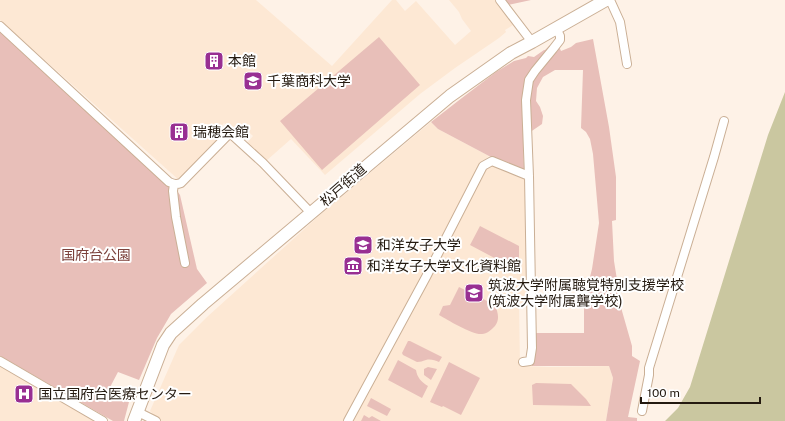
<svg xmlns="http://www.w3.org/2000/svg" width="785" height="421" font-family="'Public Sans','Noto Sans JP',sans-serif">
	<rect width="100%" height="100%" fill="#fef2e7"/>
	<path fill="#fde8d4" d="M0 0H256L332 66 392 0H396L405 11 416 1 455 45 471 31 462 19 459 12 449 0H495L513 23V25L505 30 506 32 499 38 455 68 420 94 325 175 291 139 266 161 247 143 253 136 241 125 234 132 224 123 219 128 223 132 221 137 180 181 0 20Z
		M431 122 438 129 489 156 487 158 480 162 455 213 422 276 344 421H162L157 418 150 411 179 345 207 317 321 214Z
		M494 165 526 180 529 303H519L520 366 551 367 609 366 613 378 606 421H352L485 168Z
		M0 366 94 421H0Z"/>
	<path fill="#e8bfb9" d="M504 0H531L508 5Z
		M0 29 173 185 180 195 197 269 207 283 171 314 157 338 139 380 118 372 108 391 129 402 124 421H113L0 356Z
		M379 37 420 85 322 170 280 121Z
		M593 39 609 127 616 177V220L612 221 614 261 622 311 632 346V356L640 361 628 417 637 418V421H606L613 378 609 366H532L534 333H584V300L592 269 599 223 593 154 590 139 586 132 581 128 583 70H555L543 77 537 88 536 101 540 107 543 116 542 124 523 137 524 169 520 170 489 156 438 129 431 122 458 101 496 72 514 61 526 58 528 56 534 57 544 50H545L556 40 561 51 571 47 576 43Z
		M480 226 519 246V271L470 245Z
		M459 287 495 305C498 313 500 319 495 326 491 330 487 334 482 334 472 335 448 320 439 315L443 306 450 305Z
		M408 341H410L442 357 439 362C435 360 430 359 426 360 422 361 421 362 417 362L403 355 402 353Z
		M398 360 416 370C417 377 421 382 428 386L422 398 388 380Z
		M449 362 480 378 461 415 443 406 442 407 430 402Z
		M428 367 437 369 431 380 424 375V369Z
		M536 383 571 384 586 399 591 406 533 405 532 385Z
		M371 398 391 409 387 416 367 406Z
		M364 415 369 418 372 416 381 421H361Z"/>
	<path fill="#cac7a0" d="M785 92V421H665L678 408 690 387 768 135Z"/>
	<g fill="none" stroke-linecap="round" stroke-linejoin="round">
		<g stroke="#caaf95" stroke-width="10">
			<path id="minor" d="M500 0 532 42
				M610 0 620 22 627 64
				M0 26 169 182C174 184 176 185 181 183L230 133 263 163 311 213
				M174 184 173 191 176 217 185 263
				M0 361 103 421
				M523 362 530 361 532 348 529 176 526 100 529 80 535 71 553 49 560 40V36L556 28
				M642 411 649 375V368L714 157 724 121
				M138 412 156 421
				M348 421 426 277 483 166 492 161 529 176"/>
		</g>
		<g stroke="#caaf95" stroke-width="14">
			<path id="primary" d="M134 421 163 345 171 333 203 304 450 96 511 53 532 42 606 0"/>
		</g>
		<use href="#minor" stroke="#fff" stroke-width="8"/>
		<use href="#primary" stroke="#fff" stroke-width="12"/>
	</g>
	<defs>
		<g id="building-square" transform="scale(1)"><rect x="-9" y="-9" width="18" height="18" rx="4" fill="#982f92" stroke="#fff"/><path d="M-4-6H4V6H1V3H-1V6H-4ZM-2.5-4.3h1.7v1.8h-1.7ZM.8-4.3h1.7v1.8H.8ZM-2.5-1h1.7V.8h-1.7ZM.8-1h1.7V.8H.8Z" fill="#fff"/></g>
		<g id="university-square" transform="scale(1)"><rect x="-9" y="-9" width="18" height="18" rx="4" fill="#982f92" stroke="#fff"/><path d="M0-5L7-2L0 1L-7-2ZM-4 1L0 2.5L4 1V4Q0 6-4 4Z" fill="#fff"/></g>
		<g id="museum-square" transform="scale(1)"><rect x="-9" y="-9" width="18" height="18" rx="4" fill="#982f92" stroke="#fff"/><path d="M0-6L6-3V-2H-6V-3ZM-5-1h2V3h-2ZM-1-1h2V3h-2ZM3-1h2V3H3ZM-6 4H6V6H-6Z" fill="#fff"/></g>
		<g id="school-square" transform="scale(1)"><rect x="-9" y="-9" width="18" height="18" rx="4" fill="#982f92" stroke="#fff"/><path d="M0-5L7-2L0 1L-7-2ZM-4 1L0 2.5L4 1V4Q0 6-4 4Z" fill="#fff"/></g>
		<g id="hospital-square" transform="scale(1)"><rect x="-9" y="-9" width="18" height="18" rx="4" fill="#982f92" stroke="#fff"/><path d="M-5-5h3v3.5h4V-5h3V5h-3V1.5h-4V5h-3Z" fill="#fff"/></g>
	</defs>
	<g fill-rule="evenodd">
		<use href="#building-square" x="214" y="61"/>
		<use href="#university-square" x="253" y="81"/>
		<use href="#building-square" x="179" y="132"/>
		<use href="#university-square" x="363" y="245"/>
		<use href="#museum-square" x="353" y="266"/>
		<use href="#school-square" x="474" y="293"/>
		<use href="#hospital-square" x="24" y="394"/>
	</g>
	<g text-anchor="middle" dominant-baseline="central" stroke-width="4" stroke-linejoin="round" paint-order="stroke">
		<g font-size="14" fill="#241a10" stroke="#fff" text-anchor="start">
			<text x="228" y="61">本館</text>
			<text x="267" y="81">千葉商科大学</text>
			<text x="193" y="132">瑞穂会館</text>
			<text x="377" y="245">和洋女子大学</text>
			<text x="367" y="266">和洋女子大学文化資料館</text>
			<text x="488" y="285">筑波大学附属聴覚特別支援学校<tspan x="488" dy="16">(筑波大学附属聾学校)</tspan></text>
			<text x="38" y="394">国立国府台医療センター</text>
		</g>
		<g font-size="14" fill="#241a10" stroke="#fff">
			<text transform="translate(343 185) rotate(-41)">松戸街道</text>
		</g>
		<g font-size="14" fill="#7c413b" stroke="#fff">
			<text x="96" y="255">国府台公園</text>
		</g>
	</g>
	<path d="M641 397v6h119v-6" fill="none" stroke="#241a10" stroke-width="2"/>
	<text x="647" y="397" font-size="12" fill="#241a10" stroke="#ffffff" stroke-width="3" paint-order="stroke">100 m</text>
</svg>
